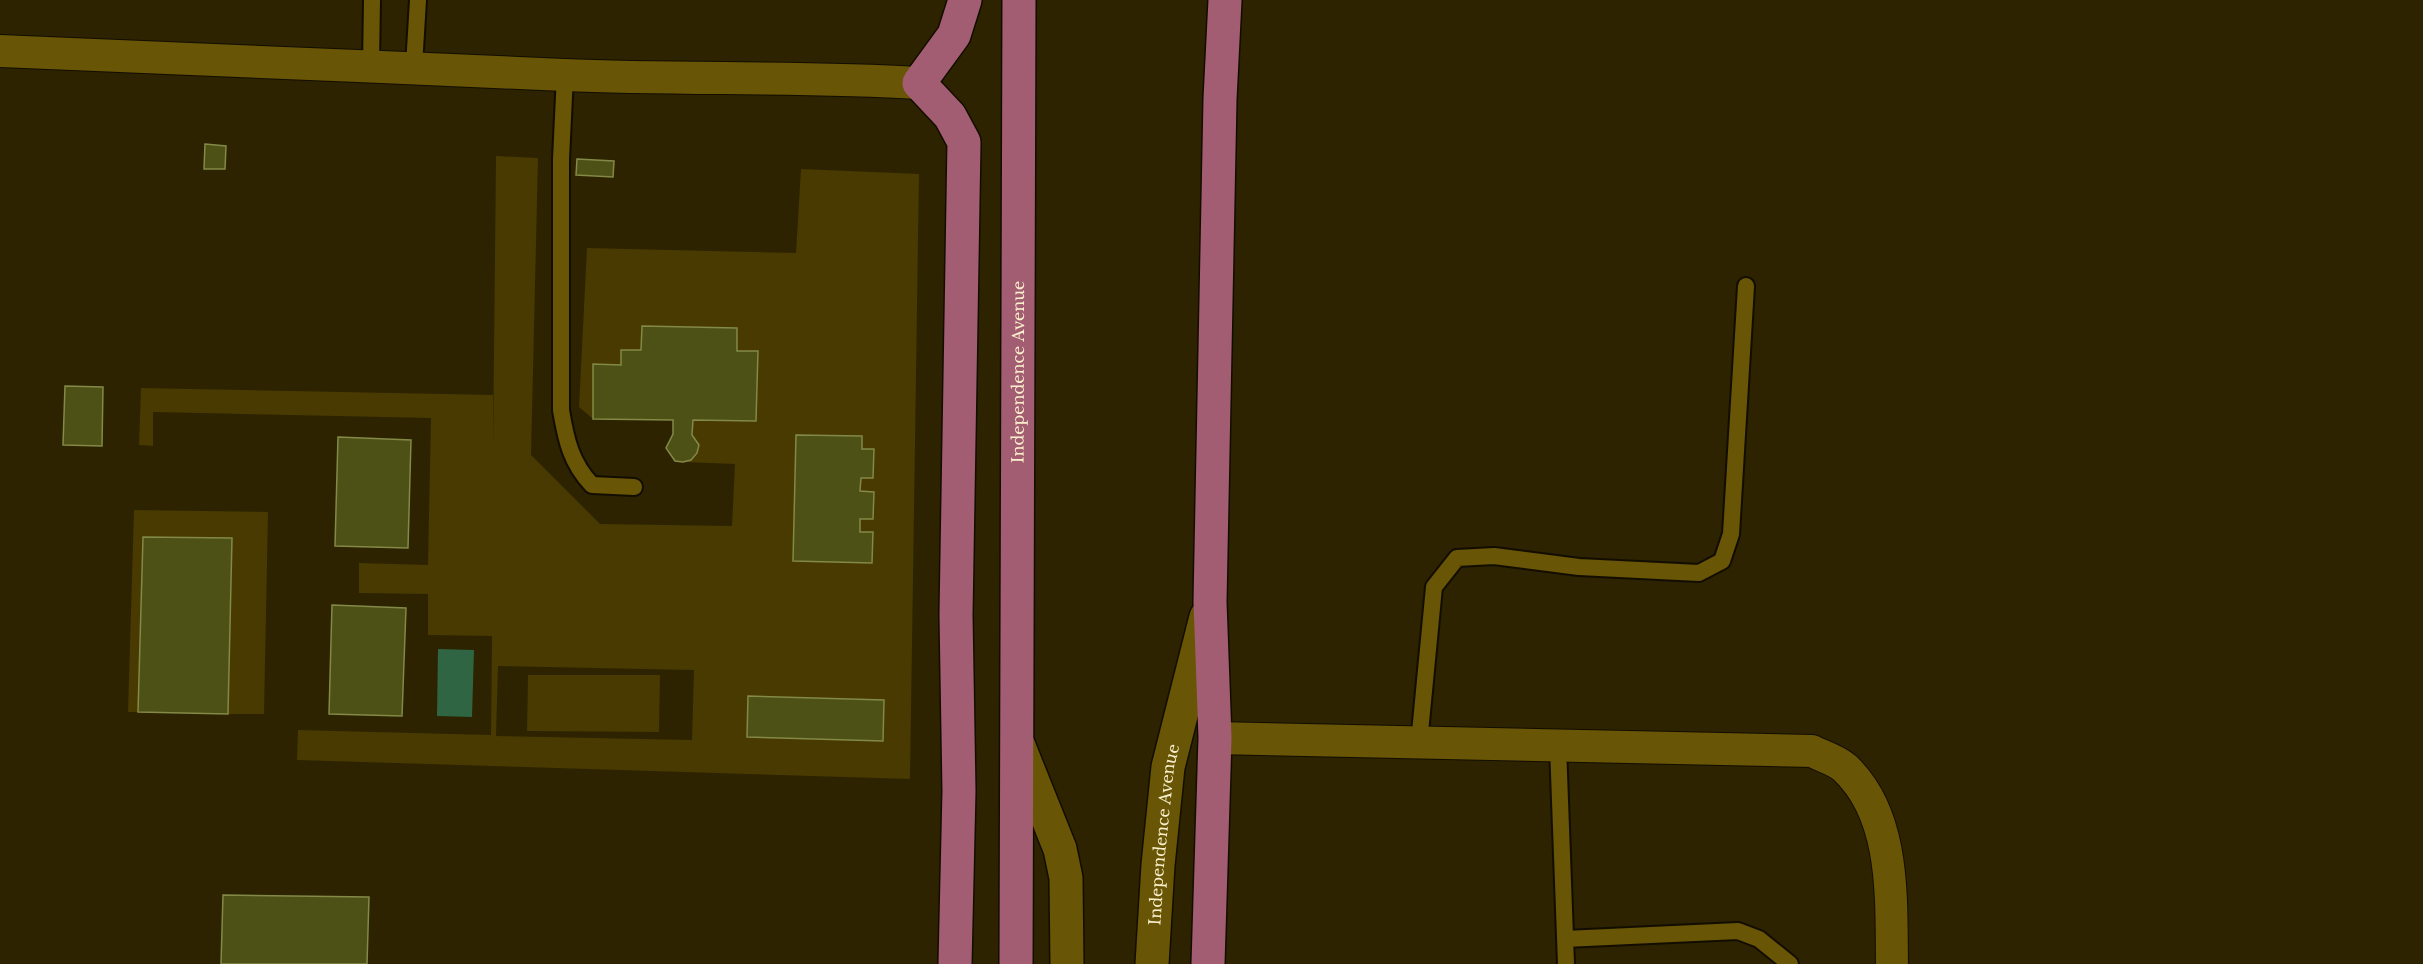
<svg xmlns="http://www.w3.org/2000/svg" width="2423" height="964" font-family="'Libre Baskerville',serif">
	<rect width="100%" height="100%" fill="#2d2300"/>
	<path fill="#483a00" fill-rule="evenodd" d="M496 156 538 158 531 455 600 524 732 526 735 464 683 462C693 459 697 455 699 445L692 435 693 420 756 421 757 352 737 351V328L642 326 641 350 621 365 593 364V419L579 407 587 248 796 253 801 169 919 174 910 779 297 760 298 730 491 735 492 636 428 635V594L359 593V563L428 565 431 418 153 412V446L139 445 141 388 493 395V449ZM796 435 862 436V449L874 450 873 477 861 478 860 491 874 492 873 519H860V532L872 563 793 561ZM498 666 694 670 692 740 496 736ZM748 696 884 700 883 740 747 737Z
		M134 510 268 512 264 714H228L232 538 143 537 138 712H128Z
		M528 675H660L659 732 527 731Z"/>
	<path fill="#2f6542" d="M438 649 474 650 472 717 437 716Z"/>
	<path fill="#4d5116" stroke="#838946" stroke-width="1.5" d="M205 144 226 146 225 169H204Z
		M577 159 614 161 613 177 576 175Z
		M642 326 737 328V351H758L756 421 693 420 692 435 699 445 697 453 691 460 683 462 675 461 666 448 673 434V420L593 419V364L621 365V350H641Z
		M65 386 103 387 102 446 63 445Z
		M796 435 862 436V449H874L873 478H861L860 491 874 492 873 519H860V532H873L872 563 793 561Z
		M338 437 411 440 408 548 335 546Z
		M143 537 232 538 228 714 138 712Z
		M332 605 406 608 402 716 329 714Z
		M748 696 884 700 883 741 747 737Z
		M223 895 369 897 367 964H221Z"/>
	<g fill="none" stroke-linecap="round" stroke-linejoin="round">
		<g stroke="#130d00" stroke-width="20">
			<path id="lane" d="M371 65 372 0
				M414 66 418 0
				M565 75 561 159V410C566 440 571 463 592 485L634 487
				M1419 743 1434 587 1457 558 1494 556 1579 567 1699 573 1722 561 1731 534 1746 286
				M1558 746 1566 964
				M1565 939 1738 931 1759 939 1790 964"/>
		</g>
		<g stroke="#130d00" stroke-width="34">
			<path id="street" d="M0 51C188 58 376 67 564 75 682 80 801 76 919 83
				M1215 738 1812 751C1822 756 1836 760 1845 768 1896 816 1891 899 1892 964"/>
		</g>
		<g stroke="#130d00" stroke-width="36">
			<g id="secondary">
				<path d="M1018 744 1060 849 1066 878 1067 964"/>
				<path id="s1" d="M1152 964 1158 865 1168 767 1206 617"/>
			</g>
		</g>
		<g stroke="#130d00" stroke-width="36">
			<g id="primary">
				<path d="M955 964 959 791 956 615 964 142 950 116 919 83 954 35 965 0"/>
				<path id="s2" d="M1016 964 1019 0"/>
				<path d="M1208 964 1215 738 1210 602 1220 99 1225 0"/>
			</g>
		</g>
		<use href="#lane" stroke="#685505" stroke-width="16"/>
		<use href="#street" stroke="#685505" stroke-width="32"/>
		<use href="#secondary" stroke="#685505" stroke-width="33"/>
		<use href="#primary" stroke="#a35d72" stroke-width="33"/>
	</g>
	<g text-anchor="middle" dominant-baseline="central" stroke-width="4.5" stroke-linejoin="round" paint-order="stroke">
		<g font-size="16" fill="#f9efcd" stroke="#211b05">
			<text stroke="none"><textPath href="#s2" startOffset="592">Independence Avenue</textPath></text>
			<text stroke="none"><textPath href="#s1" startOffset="130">Independence Avenue</textPath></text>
		</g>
	</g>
</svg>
